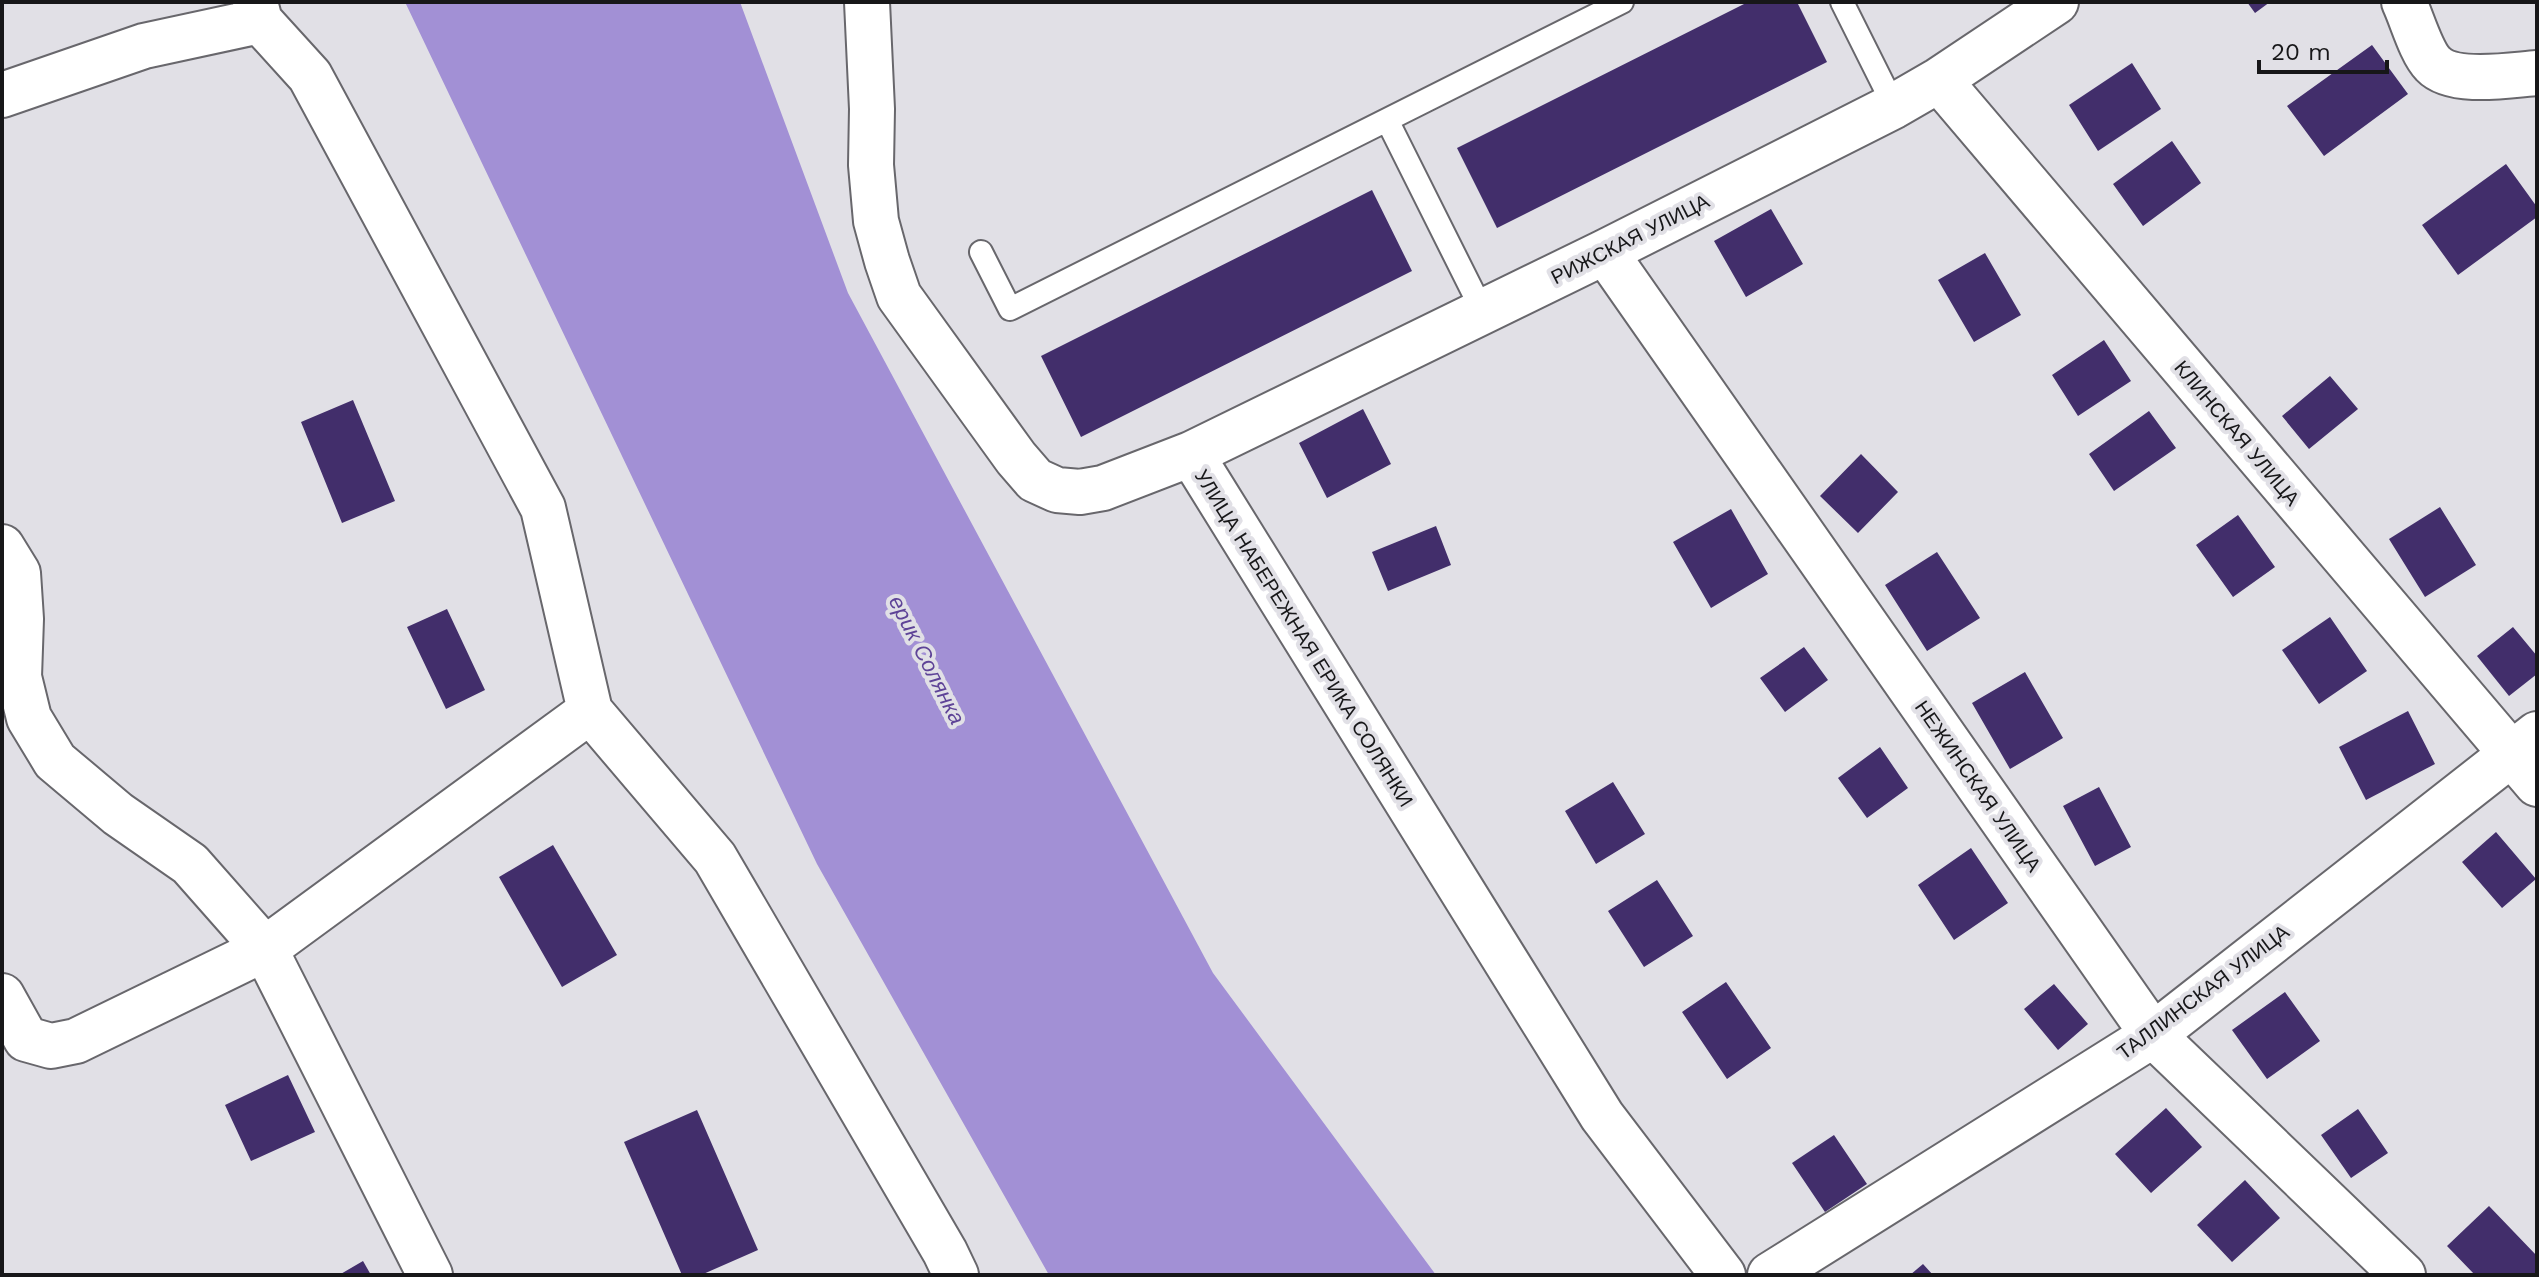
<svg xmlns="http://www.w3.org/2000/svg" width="2539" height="1277" font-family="'Work Sans',sans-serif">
	<rect width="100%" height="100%" fill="#e1e0e6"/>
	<path fill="#a290d5" d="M405 2H740L848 293 1213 973 1436 1275H1049L817 864Z"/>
	<path fill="#422e6b" d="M1748 2H1797L1827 62 1497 228 1457 148Z
		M2247 2H2270L2255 13Z
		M2372 45 2408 94 2324 156 2287 106Z
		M2132 63 2161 109 2098 151 2069 105Z
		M2172 141 2201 183 2143 226 2113 184Z
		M2506 164 2537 207V217L2458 275 2422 225Z
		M1372 190 1412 271 1081 437 1041 356Z
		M1771 209 1803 264 1746 297 1714 241Z
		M1985 253 2021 315 1974 342 1938 280Z
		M2104 340 2131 381 2078 416 2052 375Z
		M2330 376 2358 409 2309 449 2282 416Z
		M353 400 395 501 342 523 301 422Z
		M1363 409 1391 464 1327 498 1299 443Z
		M2149 411 2176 448 2114 491 2089 454Z
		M1861 454 1898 492 1858 533 1820 496Z
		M2440 507 2476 565 2425 597 2389 539Z
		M1731 509 1768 574 1711 608 1673 542Z
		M2238 515 2275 567 2233 597 2196 545Z
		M1436 526 1451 565 1388 591 1372 552Z
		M1937 552 1980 618 1927 651 1885 585Z
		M447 609 485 690 446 709 407 627Z
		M2330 617 2367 671 2319 704 2282 650Z
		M2513 627 2537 656V674L2509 696 2477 656Z
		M1804 647 1828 680 1785 712 1760 678Z
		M2025 672 2063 738 2010 769 1972 703Z
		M2408 711 2435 764 2366 800 2339 747Z
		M1880 747 1908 788 1867 818 1838 778Z
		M1613 782 1645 834 1596 864 1565 811Z
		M2099 787 2131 847 2095 866 2063 806Z
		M2496 832 2536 879 2502 908 2462 862Z
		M553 845 617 955 562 987 499 877Z
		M1971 848 2008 903 1954 940 1918 885Z
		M1657 880 1693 936 1644 967 1608 911Z
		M1726 982 1771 1048 1727 1079 1682 1012Z
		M2054 984 2088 1024 2058 1050 2024 1009Z
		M2285 992 2320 1041 2267 1079 2232 1030Z
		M288 1075 315 1132 251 1161 225 1105Z
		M2166 1108 2202 1147 2151 1193 2115 1154Z
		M2358 1109 2388 1153 2351 1178 2321 1135Z
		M697 1110 758 1250 701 1275H682L624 1142Z
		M1834 1135 1867 1184 1825 1212 1792 1163Z
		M2245 1180 2280 1218 2232 1262 2197 1225Z
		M2489 1206 2537 1256V1275H2475L2447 1246Z
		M363 1261 371 1275H339Z
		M1923 1264 1933 1275H1910Z"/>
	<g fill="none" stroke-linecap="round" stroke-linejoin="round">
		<g stroke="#68676c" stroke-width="26">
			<path id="service" d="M1842 2 1894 106
				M1387 120 1483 312
				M981 252 1010 309 1622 2"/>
		</g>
		<g stroke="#68676c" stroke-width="48">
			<path id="minor" d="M255 2 260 21 310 76 543 508 590 711 715 858 945 1252 956 1275
				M867 2 872 109 871 165 876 221 887 261 899 296 1016 458 1035 480 1057 490 1080 492 1103 488 1191 454 1605 252 1894 106 1939 80 2056 2
				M2404 2C2412 19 2421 52 2433 64 2453 85 2510 75 2537 73
				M1939 80 2537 784
				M2 95 144 46 260 21
				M1605 252 2153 1035 2403 1275
				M1191 454 1602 1116 1723 1275
				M2 547 18 573 21 619 19 677 29 718 55 761 118 814 190 864 265 949 430 1275
				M2 996 26 1039 51 1046 76 1041 265 949 590 711
				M1770 1275 2153 1035 2537 734"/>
		</g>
		<use href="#service" stroke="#fff" stroke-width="22"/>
		<use href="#minor" stroke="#fff" stroke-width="44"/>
	</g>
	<g text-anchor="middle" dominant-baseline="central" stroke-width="8" stroke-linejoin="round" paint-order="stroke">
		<g font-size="20" fill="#171719" stroke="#e1e0e6">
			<text transform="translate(1630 239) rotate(-27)">РИЖСКАЯ УЛИЦА</text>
			<text transform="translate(2237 433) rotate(50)">КЛИНСКАЯ УЛИЦА</text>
			<text transform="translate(1304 638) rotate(58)">УЛИЦА НАБЕРЕЖНАЯ ЕРИКА СОЛЯНКИ</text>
			<text transform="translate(1978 786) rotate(55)">НЕЖИНСКАЯ УЛИЦА</text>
			<text transform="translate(2203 992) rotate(-37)">ТАЛЛИНСКАЯ УЛИЦА</text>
		</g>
		<g font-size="22" font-style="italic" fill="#5e4397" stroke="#e1e0e6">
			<text transform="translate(927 660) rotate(63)">ерик Солянка</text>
		</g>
	</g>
	<rect width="2539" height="1277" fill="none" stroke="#171719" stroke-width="8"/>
	<path d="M2259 60v12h128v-12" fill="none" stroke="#171719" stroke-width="4"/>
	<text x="2271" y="60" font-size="24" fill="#171719" stroke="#e1e0e6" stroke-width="6" paint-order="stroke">20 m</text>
</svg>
